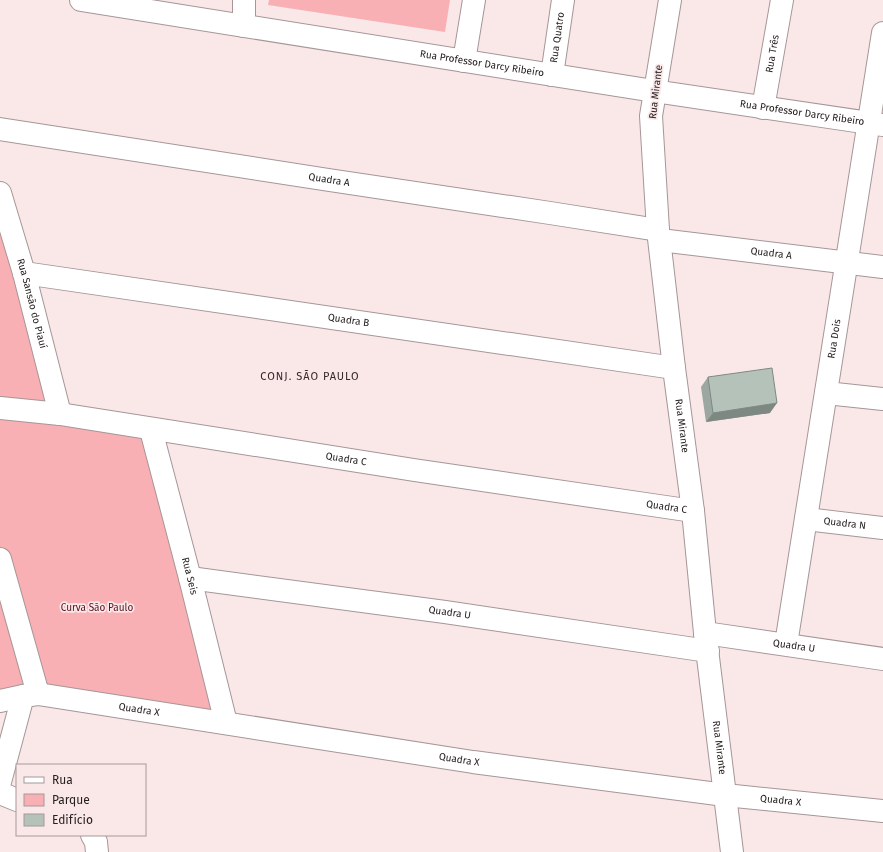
<svg xmlns="http://www.w3.org/2000/svg" width="883" height="852" font-family="'Fira Sans',sans-serif">
	<rect width="100%" height="100%" fill="#fae8e9"/>
	<path fill="#f8b0b4" d="M269 0H450L445 32 268 5Z
		M0 197 60 414 151 430 226 723 0 701Z"/>
	<g fill="none" stroke-linecap="round" stroke-linejoin="round">
		<g stroke="#a69697" stroke-width="24">
			<g id="minor">
				<path id="s1" d="M81 0 654 91 883 125"/>
				<path d="M244 0V26"/>
				<path id="s2" d="M670 0 651 116 658 230 674 368 693 511 705 633 732 852"/>
				<path d="M464 61 474 0"/>
				<path id="s3" d="M552 75 563 0"/>
				<path id="s4" d="M763 108 782 0"/>
				<path id="s5" d="M0 129 329 180 550 213 658 230"/>
				<path id="s6" d="M0 193 24 273 60 414"/>
				<path id="s7" d="M660 240 883 267"/>
				<path id="s8" d="M24 273 674 368"/>
				<path d="M826 393 883 399"/>
				<path id="s9" d="M0 408 60 414 414 470 693 511"/>
				<path id="s10" d="M151 430 190 578 226 723"/>
				<path id="s11" d="M806 519 883 528"/>
				<path d="M0 559 38 694"/>
				<path id="s12" d="M190 578 445 612 708 651"/>
				<path id="s13" d="M705 633 883 659"/>
				<path id="s14" d="M786 644 883 33"/>
				<path id="s15" d="M0 701 23 696 38 694 473 762 725 795 883 811"/>
				<path d="M0 782 23 696"/>
				<path d="M0 793 17 800"/>
				<path d="M92 835 96 842 97 852"/>
			</g>
		</g>
		<use href="#minor" stroke="#fff" stroke-width="22"/>
	</g>
	<path fill="#9ba7a0" d="M708 377 770 413 706 422 701 387Z"/>
	<path fill="#7e8882" d="M777 403 770 413 706 422 713 413Z"/>
	<path fill="#b4c2ba" stroke="#7e8882" d="M772 368 777 403 713 413 708 377Z"/>
	<g text-anchor="middle" dominant-baseline="central" stroke-width="3.5" stroke-linejoin="round" paint-order="stroke">
		<g font-size="10" fill="#272121" stroke="#fae8e9">
			<text stroke="none"><textPath href="#s3" startOffset="38">Rua Quatro</textPath></text>
			<text stroke="none"><textPath href="#s4" startOffset="55">Rua Três</textPath></text>
			<text stroke="none"><textPath href="#s1" startOffset="406">Rua Professor Darcy Ribeiro</textPath></text>
			<text transform="translate(656 92) rotate(-83)">Rua Mirante</text>
			<text stroke="none"><textPath href="#s1" startOffset="730">Rua Professor Darcy Ribeiro</textPath></text>
			<text stroke="none"><textPath href="#s5" startOffset="333">Quadra A</textPath></text>
			<text stroke="none"><textPath href="#s7" startOffset="112">Quadra A</textPath></text>
			<text stroke="none"><textPath href="#s6" startOffset="115">Rua Sansão do Piauí</textPath></text>
			<text stroke="none"><textPath href="#s8" startOffset="328">Quadra B</textPath></text>
			<text stroke="none"><textPath href="#s14" startOffset="309">Rua Dois</textPath></text>
			<text stroke="none"><textPath href="#s2" startOffset="429">Rua Mirante</textPath></text>
			<text stroke="none"><textPath href="#s9" startOffset="350">Quadra C</textPath></text>
			<text stroke="none"><textPath href="#s9" startOffset="674">Quadra C</textPath></text>
			<text stroke="none"><textPath href="#s11" startOffset="39">Quadra N</textPath></text>
			<text stroke="none"><textPath href="#s10" startOffset="151">Rua Seis</textPath></text>
			<text stroke="none"><textPath href="#s12" startOffset="262">Quadra U</textPath></text>
			<text stroke="none"><textPath href="#s13" startOffset="90">Quadra U</textPath></text>
			<text stroke="none"><textPath href="#s15" startOffset="141">Quadra X</textPath></text>
			<text stroke="none"><textPath href="#s2" startOffset="753">Rua Mirante</textPath></text>
			<text stroke="none"><textPath href="#s15" startOffset="465">Quadra X</textPath></text>
			<text stroke="none"><textPath href="#s15" startOffset="789">Quadra X</textPath></text>
		</g>
		<g font-size="10" fill="#58111e" stroke="#fae8e9">
			<text x="97" y="608">Curva São Paulo</text>
		</g>
		<g font-size="11" letter-spacing="1" fill="#362929" stroke="#fae8e9">
			<text x="310" y="376">CONJ. SÃO PAULO</text>
		</g>
	</g>
	<rect x="16" y="764" width="130" height="72" fill="#fae8e9" stroke="#a69899"/>
	<rect x="24" y="777" width="20" height="6" fill="#ffffff" stroke="#a69899"/>
	<text x="52" y="784" font-size="12" fill="#272121">Rua</text>
	<rect x="24" y="794" width="20" height="12" fill="#f8b0b4" stroke="#a69899"/>
	<text x="52" y="804" font-size="12" fill="#272121">Parque</text>
	<rect x="24" y="814" width="20" height="12" fill="#b4c2ba" stroke="#a69899"/>
	<text x="52" y="824" font-size="12" fill="#272121">Edifício</text>
</svg>
